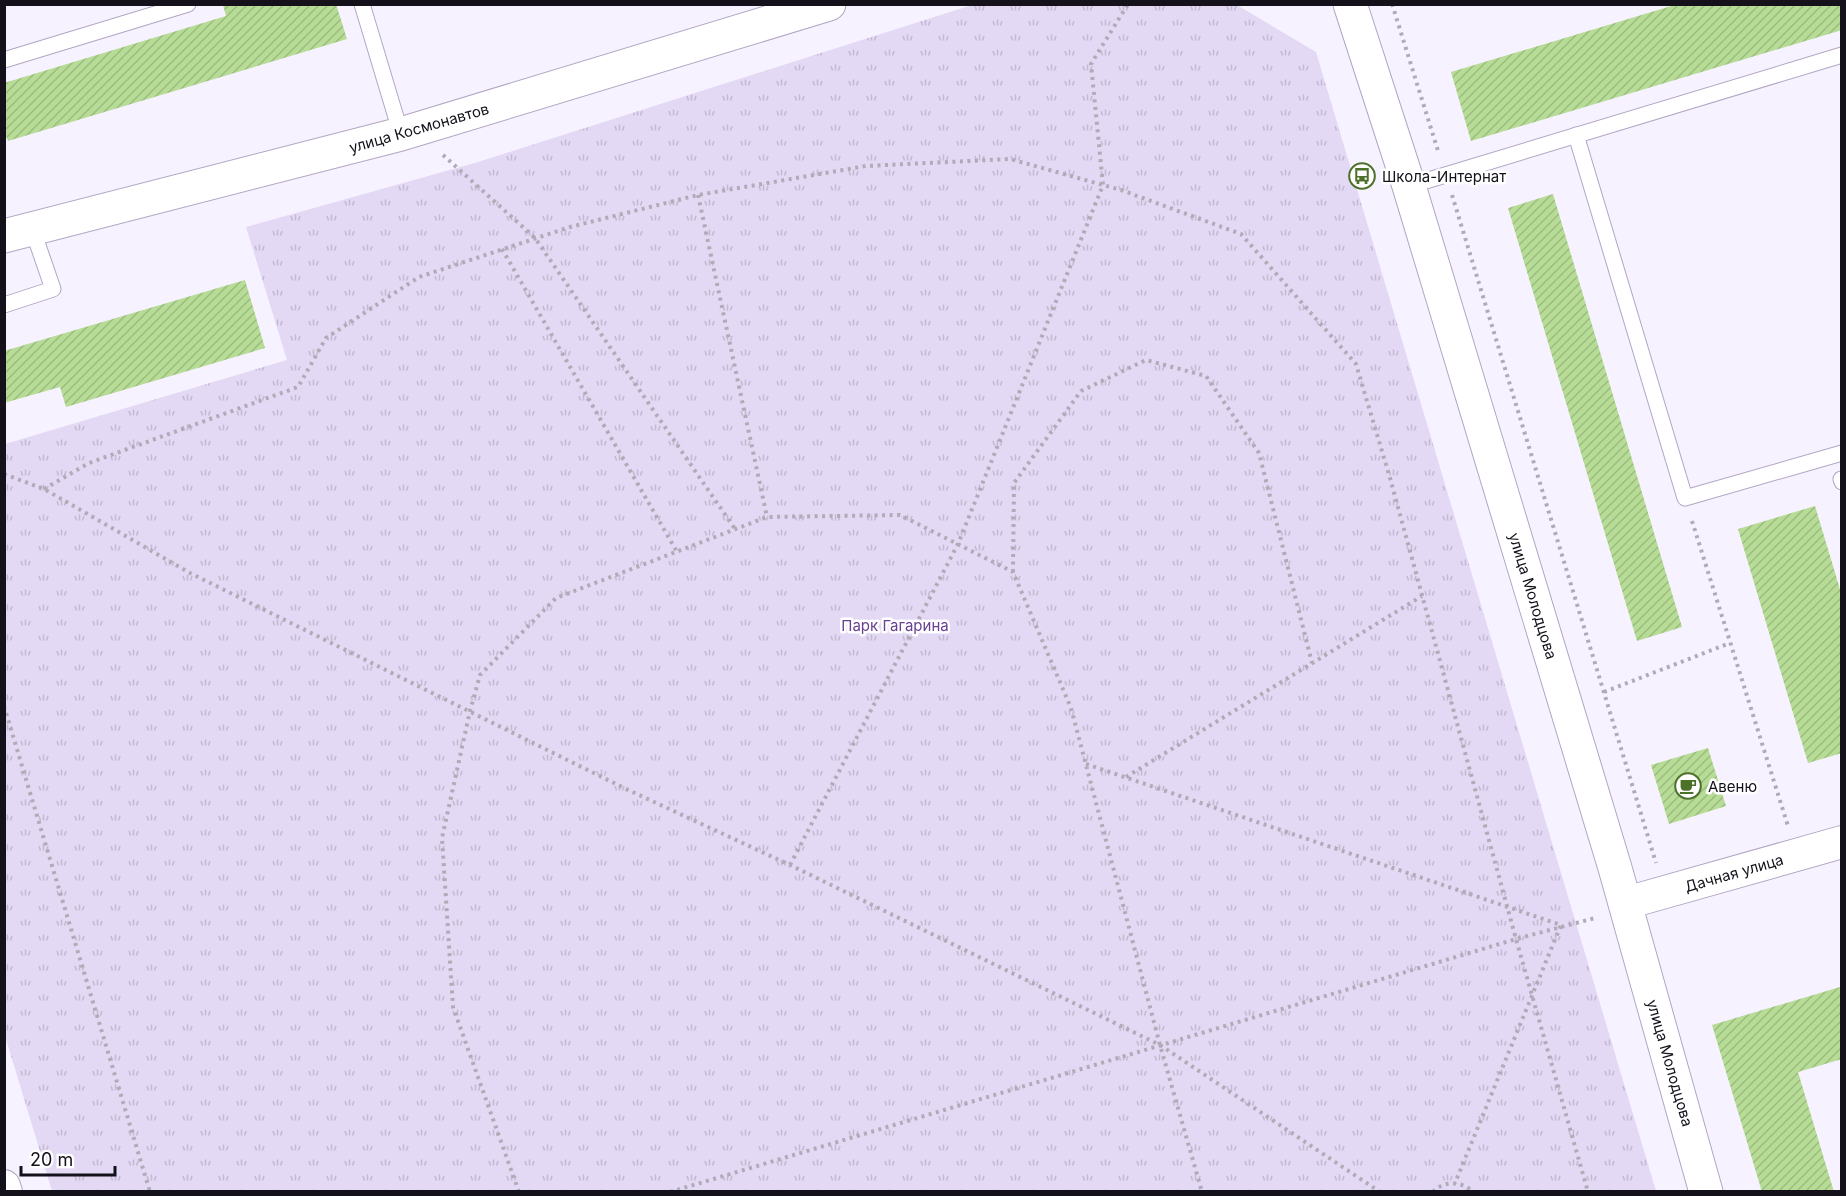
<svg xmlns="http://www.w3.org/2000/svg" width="1846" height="1196" font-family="Inter,sans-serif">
	<defs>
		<pattern id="park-tufts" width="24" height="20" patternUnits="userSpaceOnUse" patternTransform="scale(1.5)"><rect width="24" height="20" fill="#e4d9f5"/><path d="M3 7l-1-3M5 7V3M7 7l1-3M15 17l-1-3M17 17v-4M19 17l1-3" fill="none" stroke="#c3b9d1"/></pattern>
		<pattern id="building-hatch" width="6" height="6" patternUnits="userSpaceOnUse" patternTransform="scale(1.5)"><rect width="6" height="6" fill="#b6dc96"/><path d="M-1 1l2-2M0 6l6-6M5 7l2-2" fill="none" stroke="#9cbc81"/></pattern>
	</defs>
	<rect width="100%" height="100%" fill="#f7f2ff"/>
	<path fill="url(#park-tufts)" d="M975 4 1237 5 1316 52 1656 1191H52L5 1036V444L287 360 246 227 478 162Z"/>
	<path fill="url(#building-hatch)" d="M336 4 347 39 8 141 4 131V83L226 16 223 5Z
		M1678 4H1842V30L1471 141 1451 72Z
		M1553 194 1682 627 1637 641 1508 208Z
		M245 280 265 348 66 407 60 387 4 403V351Z
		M1815 506 1842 596V753L1808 763 1738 529Z
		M1708 748 1726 806 1669 824 1651 765Z
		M1840 987 1842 994V1059L1798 1072 1834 1192H1762L1712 1025Z"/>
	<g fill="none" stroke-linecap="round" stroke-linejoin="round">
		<g stroke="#b2a6c3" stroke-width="17">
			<path id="lane" d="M362 4 401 134
				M4 60 188 4
				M1576 135 1685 498 1842 453
				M1409 186 1842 55
				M4 305 53 289 32 228
				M1841 479 1842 482"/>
		</g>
		<g stroke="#b2a6c3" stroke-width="34">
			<path id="street" d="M1626 903 1842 842
				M4 1186 6 1192"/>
		</g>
		<g stroke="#b2a6c3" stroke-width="35">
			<path id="secondary" d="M1350 4 1409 186 1615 868 1706 1192
				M4 236 401 134 829 4"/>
		</g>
		<path stroke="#b0abb7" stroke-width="4" stroke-dasharray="3 4.5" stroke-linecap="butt" d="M1392 4 1439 154
			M443 155 535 238 735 529
			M698 195 767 517
			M1452 195 1656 863
			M502 249 677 552
			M4 474 44 489 190 573 624 788 790 865 1160 1045 1380 1192
			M44 489 89 463 298 387 326 338 419 277 570 227 698 195 866 166 1010 159 1121 190 1241 234 1356 364 1390 478 1516 939 1588 1192
			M1692 521 1788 826
			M1013 572 1014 483 1081 391 1146 360 1206 376 1259 453 1312 663
			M1604 692 1730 643
			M4 706 150 1192
			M1086 764 1561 925 1455 1183
			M1126 777 1422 596
			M790 865 958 544 1103 185 1091 64 1128 4
			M519 1192 453 1007 442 838 470 711 480 675 556 598 767 517 900 515 1013 572 1071 708 1160 1045 1202 1192
			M670 1192 1516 939 1595 918
			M1433 1192C1444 1180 1462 1181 1473 1192"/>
		<use href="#lane" stroke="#fff" stroke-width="15"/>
		<use href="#street" stroke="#fff" stroke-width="32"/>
		<use href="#secondary" stroke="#fff" stroke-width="33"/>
	</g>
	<defs>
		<g id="bus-ring" transform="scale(1.35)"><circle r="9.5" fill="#fff" stroke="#4e712a" stroke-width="1.5"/><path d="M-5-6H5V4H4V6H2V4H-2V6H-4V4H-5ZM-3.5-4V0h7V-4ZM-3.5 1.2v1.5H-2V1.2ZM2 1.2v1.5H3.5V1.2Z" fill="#4e712a"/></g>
		<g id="cafe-ring" transform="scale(1.35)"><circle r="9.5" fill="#fff" stroke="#4e712a" stroke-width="1.5"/><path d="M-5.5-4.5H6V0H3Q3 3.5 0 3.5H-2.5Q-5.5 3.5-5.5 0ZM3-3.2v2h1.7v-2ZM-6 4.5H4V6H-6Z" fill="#4e712a"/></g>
	</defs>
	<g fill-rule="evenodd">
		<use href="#bus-ring" x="1362" y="176"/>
		<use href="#cafe-ring" x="1688" y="786"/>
	</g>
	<g text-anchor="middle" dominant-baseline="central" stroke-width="5" stroke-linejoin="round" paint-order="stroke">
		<g font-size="15" fill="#15111b" stroke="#fff">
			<text transform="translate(419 128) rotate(-16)">улица Космонавтов</text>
			<text transform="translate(1533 596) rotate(73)">улица Молодцова</text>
			<text transform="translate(1734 873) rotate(-16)">Дачная улица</text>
			<text transform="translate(1670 1063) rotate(74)">улица Молодцова</text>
		</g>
		<g font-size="15" fill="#15111b" stroke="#fff" text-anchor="start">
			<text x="1382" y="176">Школа-Интернат</text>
			<text x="1708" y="786">Авеню</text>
		</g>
		<g font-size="15" fill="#684193" stroke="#fff">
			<text x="895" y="625">Парк Гагарина</text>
		</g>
	</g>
	<rect width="1846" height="1196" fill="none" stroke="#15111b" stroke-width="12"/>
	<path d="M21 1166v9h94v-9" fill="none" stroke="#15111b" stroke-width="3"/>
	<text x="30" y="1166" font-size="18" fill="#15111b" stroke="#ffffff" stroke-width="4.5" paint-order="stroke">20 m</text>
</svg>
